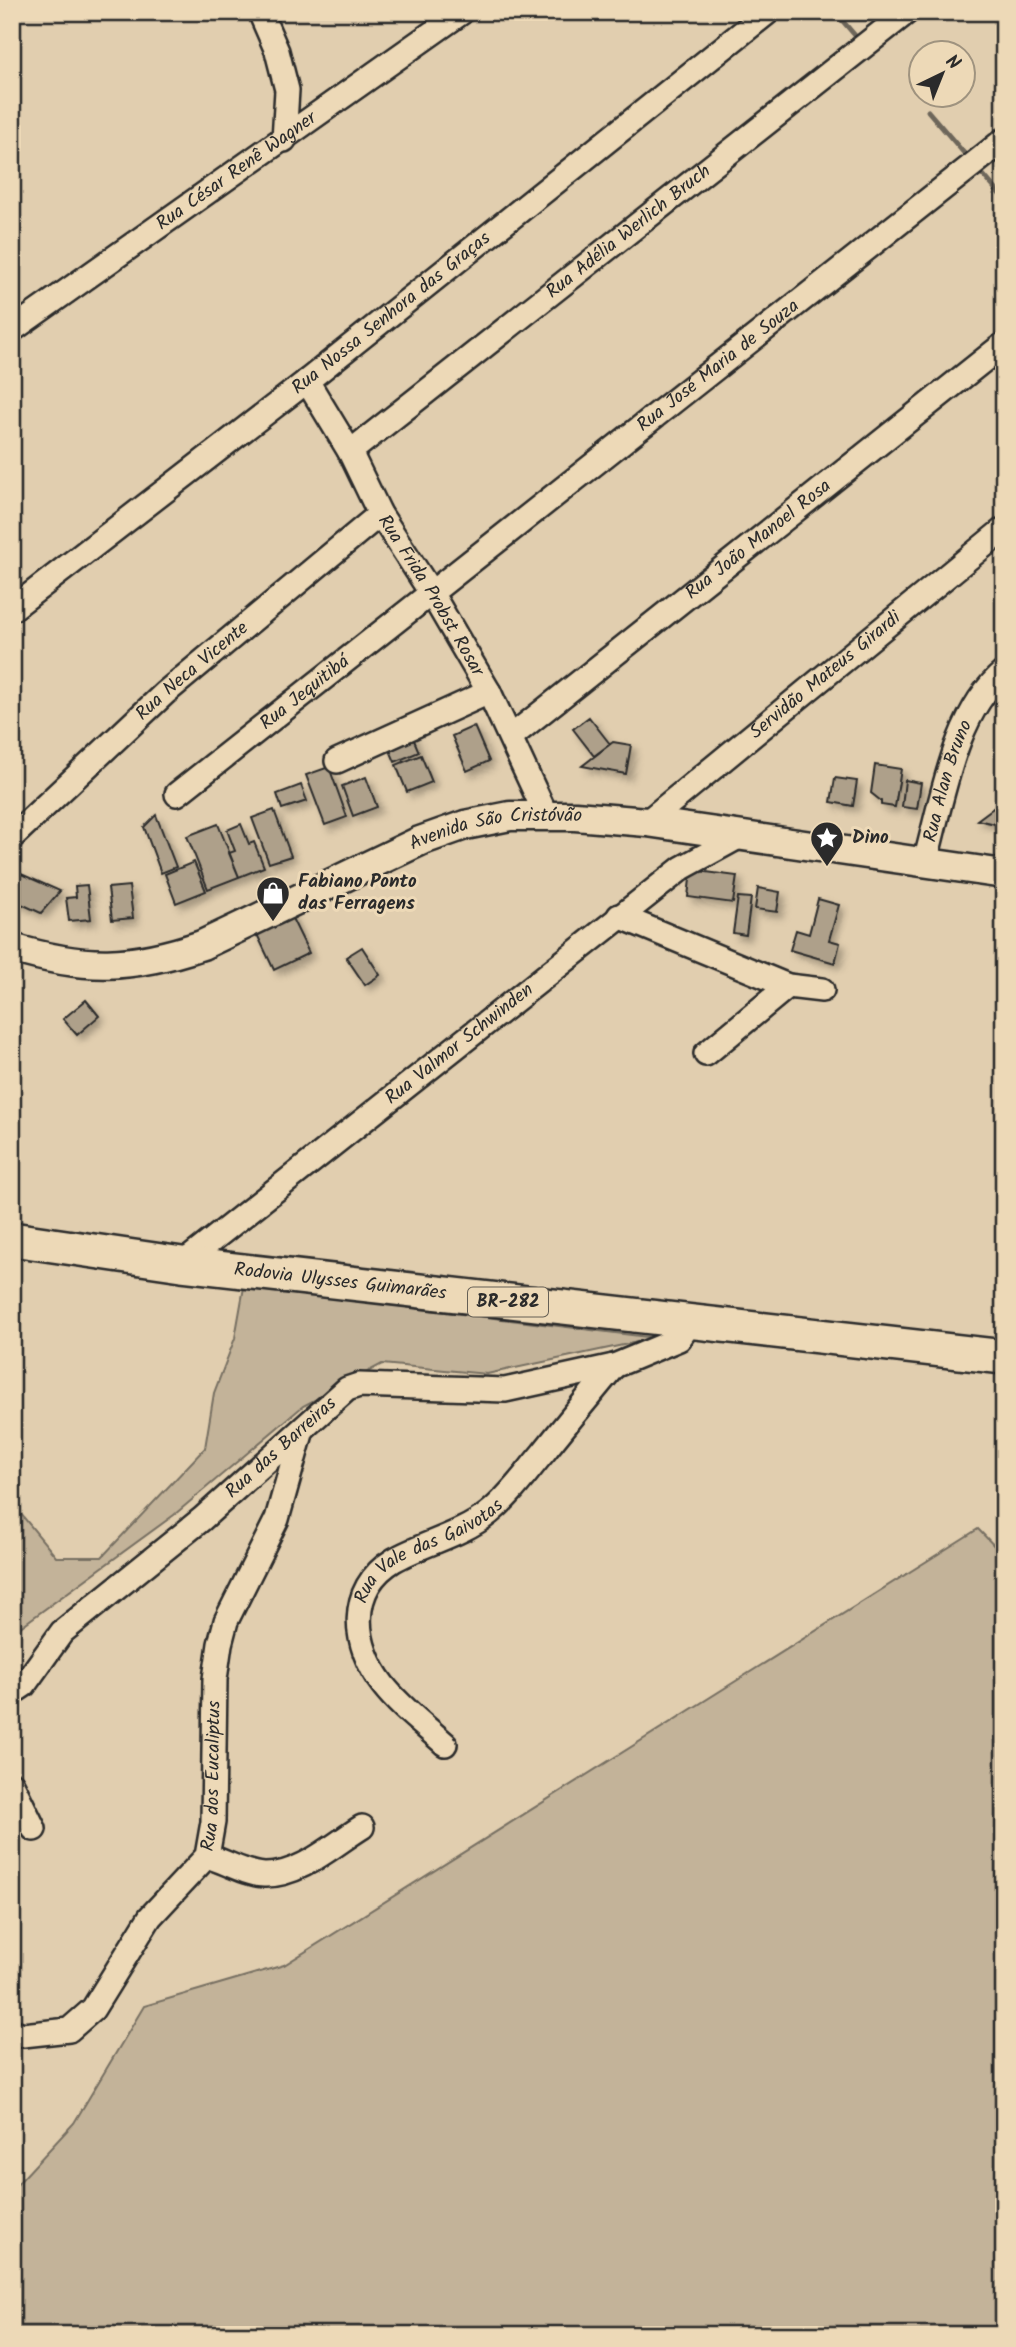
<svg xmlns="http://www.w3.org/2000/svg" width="1016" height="2347" font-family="Kalam,sans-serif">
	<defs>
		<filter id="shadow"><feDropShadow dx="5" dy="5" stdDeviation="3.5" flood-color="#0004"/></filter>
	</defs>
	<rect width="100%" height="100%" fill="#e1ceaf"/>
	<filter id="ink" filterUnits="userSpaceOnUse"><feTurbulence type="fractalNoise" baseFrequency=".0143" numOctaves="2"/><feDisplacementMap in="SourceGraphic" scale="14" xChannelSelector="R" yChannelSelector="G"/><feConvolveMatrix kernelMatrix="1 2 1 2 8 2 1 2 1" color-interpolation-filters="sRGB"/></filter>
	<g filter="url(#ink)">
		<path fill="#c3b399" stroke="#776f62" stroke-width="2" d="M244 1287 656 1338 487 1374 382 1364 303 1406 174 1515 12 1633V1503L56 1557H102L205 1448 214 1393 235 1338Z
			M978 1529 1004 1556V1678L999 1689H1004V2335H12V2190L74 2123 144 2006 284 1965Z"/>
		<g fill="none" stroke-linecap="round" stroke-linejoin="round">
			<path stroke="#6d665a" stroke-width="5" d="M835 12 858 39
				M928 111 969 159
				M978 169 1004 199"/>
		</g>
		<path fill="#aea08a" stroke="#2b2b2b" stroke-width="2" filter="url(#shadow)" d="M589 717 610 744 594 756 573 729Z
			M474 726 489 761 467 771 452 736Z
			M411 733 419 752 395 762 387 743Z
			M613 742 631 745 626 774 582 766Z
			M421 755 432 782 407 792 396 765Z
			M875 765 901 769 895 807 881 805V801L871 793Z
			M329 767 347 817 325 825 306 775Z
			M366 777 377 807 353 816 342 786Z
			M835 778 857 781 853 806 831 802Z
			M905 780 921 783 917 809 902 807Z
			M301 785 307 801 282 809 277 794Z
			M1004 800V826L977 820Z
			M274 810 291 856 269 863 252 818Z
			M156 815 176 867 161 873 144 827Z
			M218 824 239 877 208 889 187 836Z
			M241 824 249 844 254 842 264 867 239 877 229 853 235 851 227 830Z
			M194 862 206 891 176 903 165 874Z
			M12 870 60 891 41 913 15 901 12 905Z
			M691 870 737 876 733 903 688 897Z
			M87 885 91 919 69 921 66 898 76 897 75 886Z
			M129 886 133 918 112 920 108 888Z
			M758 888 780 892 777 912 755 909Z
			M738 897 751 898 746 935 733 933Z
			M818 899 839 905 829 940 840 943 835 963 790 950 796 930 809 934Z
			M288 910 309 953 274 970 253 926Z
			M362 947 380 975 365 985 346 957Z
			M86 1000 99 1016 77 1035 63 1019Z"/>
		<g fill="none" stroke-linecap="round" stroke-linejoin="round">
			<g stroke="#2b2b2b" stroke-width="28">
				<g id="minor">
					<path d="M260 12 277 51 287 90 284 140"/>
					<path id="s1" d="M12 330 462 12"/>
					<path id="s2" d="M307 381 350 452 380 514 430 591 489 692 546 815"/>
					<path id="s3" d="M350 452 907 12"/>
					<path id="s4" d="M12 609 307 381 768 12"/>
					<path id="s5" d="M512 736 1004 344"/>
					<path d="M337 761 489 692"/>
					<path id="s6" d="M177 794 1004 140"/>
					<path id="s7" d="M647 822 1004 529"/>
					<path id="s8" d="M12 837 165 693 380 514"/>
					<path id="s9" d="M925 862C942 802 954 713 1004 672"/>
					<path d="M619 916 788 986 822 990"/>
					<path d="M706 1054 788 986"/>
					<path id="s10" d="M182 1264 682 868 744 834"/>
					<path id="s11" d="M12 1693 24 1685 62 1632 202 1519 347 1389 359 1385 505 1390 614 1366 679 1339 690 1323"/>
					<path id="s12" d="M445 1744C424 1725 400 1707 383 1685 353 1646 346 1589 394 1560 424 1543 462 1535 489 1513 510 1496 526 1473 543 1453 566 1424 590 1395 614 1366"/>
					<path d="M12 1784 34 1829"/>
					<path d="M207 1856C224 1861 246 1874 264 1875 300 1876 334 1844 362 1827"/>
					<path id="s13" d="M12 2031 23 2035 69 2030 93 2009 150 1917 207 1856 213 1822 215 1679 220 1644 226 1621 277 1519 302 1430"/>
				</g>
			</g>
			<g stroke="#2b2b2b" stroke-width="33">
				<g id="major">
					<path id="s14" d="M12 948C85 970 131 969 202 945L420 841 465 825 510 816H575L647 822 1004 874"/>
				</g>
			</g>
			<g stroke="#2b2b2b" stroke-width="38">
				<g id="highway">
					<path id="s15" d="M12 1239 182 1264 1004 1357"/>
				</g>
			</g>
			<use href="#minor" stroke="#edd9b7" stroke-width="23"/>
			<use href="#major" stroke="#edd9b7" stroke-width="28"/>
			<use href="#highway" stroke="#edd9b7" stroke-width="33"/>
		</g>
	</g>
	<defs>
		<g id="sight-pin" transform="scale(1.75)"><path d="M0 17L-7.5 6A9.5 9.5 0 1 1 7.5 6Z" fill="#2b2b2b" stroke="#edd9b7"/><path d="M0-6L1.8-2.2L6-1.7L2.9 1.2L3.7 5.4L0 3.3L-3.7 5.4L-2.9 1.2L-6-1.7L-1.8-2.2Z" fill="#fff"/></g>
		<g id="shop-pin" transform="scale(1.75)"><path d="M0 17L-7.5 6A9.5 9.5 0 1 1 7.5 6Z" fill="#2b2b2b" stroke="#edd9b7"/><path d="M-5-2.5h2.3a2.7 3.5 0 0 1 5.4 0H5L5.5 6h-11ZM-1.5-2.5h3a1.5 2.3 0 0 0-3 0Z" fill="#fff"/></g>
	</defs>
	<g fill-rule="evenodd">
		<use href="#sight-pin" x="827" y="838"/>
		<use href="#shop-pin" x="273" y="893"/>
	</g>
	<g text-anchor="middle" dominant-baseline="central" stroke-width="6" stroke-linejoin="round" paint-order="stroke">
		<rect fill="#edd9b7" stroke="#655f55" stroke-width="2" x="468" y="1287.5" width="80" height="29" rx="5"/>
		<g font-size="18" font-weight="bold" fill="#2b2b2b">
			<text x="508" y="1302">BR-282</text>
		</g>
		<g font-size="19" fill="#2b2b2b" stroke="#edd9b7">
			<text stroke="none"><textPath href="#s1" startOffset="275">Rua César Renê Wagner</textPath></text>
			<text stroke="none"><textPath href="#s3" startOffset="355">Rua Adélia Werlich Bruch</textPath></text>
			<text stroke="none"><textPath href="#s4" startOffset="481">Rua Nossa Senhora das Graças</textPath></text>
			<text stroke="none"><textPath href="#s6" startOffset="690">Rua José Maria de Souza</textPath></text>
			<text stroke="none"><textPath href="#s5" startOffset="315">Rua João Manoel Rosa</textPath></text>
			<text stroke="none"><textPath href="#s2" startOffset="248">Rua Frida Probst Rosar</textPath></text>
			<text stroke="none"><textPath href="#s8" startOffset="245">Rua Neca Vicente</textPath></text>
			<text stroke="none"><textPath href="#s7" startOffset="231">Servidão Mateus Girardi</textPath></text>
			<text stroke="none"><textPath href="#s6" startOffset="163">Rua Jequitibá</textPath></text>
			<text stroke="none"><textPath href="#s9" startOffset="84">Rua Alan Bruno</textPath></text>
			<text stroke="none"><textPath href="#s14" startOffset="513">Avenida São Cristóvão</textPath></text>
			<text stroke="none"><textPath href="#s10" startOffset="354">Rua Valmor Schwinden</textPath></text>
			<text stroke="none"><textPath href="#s15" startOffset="331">Rodovia Ulysses Guimarães</textPath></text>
			<text stroke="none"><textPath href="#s11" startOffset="366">Rua das Barreiras</textPath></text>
			<text stroke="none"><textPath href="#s12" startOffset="262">Rua Vale das Gaivotas</textPath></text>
			<text stroke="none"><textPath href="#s13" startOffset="362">Rua dos Eucaliptus</textPath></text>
		</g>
		<g font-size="19" font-weight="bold" fill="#2b2b2b" stroke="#edd9b7" text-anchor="start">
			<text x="852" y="838">Dino</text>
			<text x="298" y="882">Fabiano Ponto<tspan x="298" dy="22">das Ferragens</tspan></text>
		</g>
	</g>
	<rect width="1016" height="2347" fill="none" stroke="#edd9b7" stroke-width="42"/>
	<rect x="21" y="21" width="974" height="2305" fill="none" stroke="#2b2b2b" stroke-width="2.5" filter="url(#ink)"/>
	<g transform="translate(942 74) rotate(43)"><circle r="33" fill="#edd9b7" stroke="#9f937f" stroke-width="2"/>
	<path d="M0-5L12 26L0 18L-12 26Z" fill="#2b2b2b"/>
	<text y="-10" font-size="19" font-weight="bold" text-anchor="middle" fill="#2b2b2b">N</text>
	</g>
</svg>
